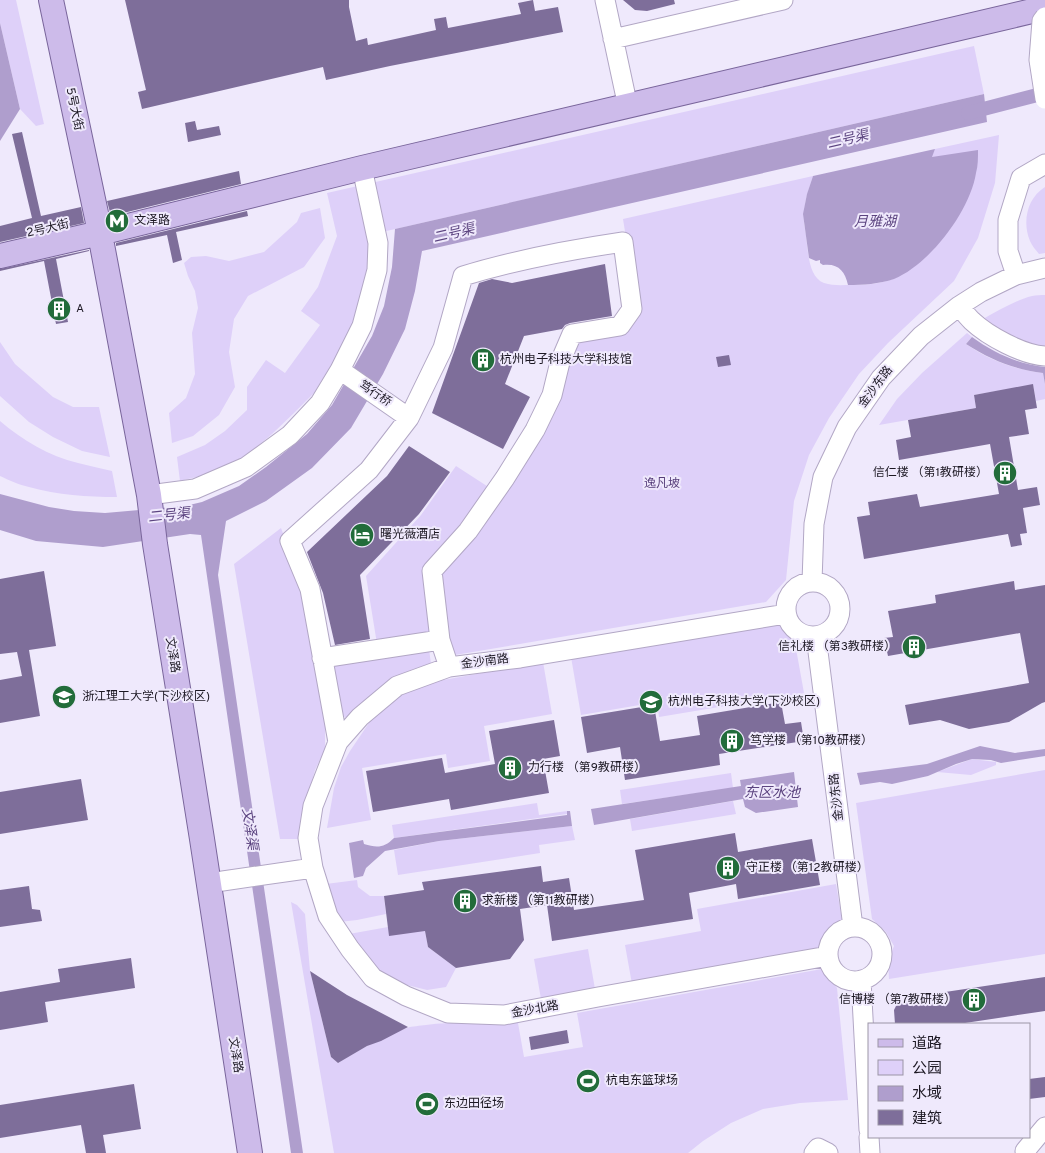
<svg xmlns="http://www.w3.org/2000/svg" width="1045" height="1153" font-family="Overpass,'Noto Sans SC',sans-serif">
	<rect width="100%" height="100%" fill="#efe9fc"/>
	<path fill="#ded0f9" d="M0 0H16L44 124 36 126 20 109 0 23Z
		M974 46 984 94 369 235 367 271 358 310 349 336 314 393 294 413 272 434 247 455 226 466 200 476 180 481 177 457 205 445 225 431 247 410V387L266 360 285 373 320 325 301 311 318 287 337 236 327 193Z
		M999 135 995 183 978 238 954 281 888 343 859 374 829 418 809 455 794 501 786 580 766 602 455 655 445 641 437 581 447 560 469 538 573 343 638 313 623 219 813 176C809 188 805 200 804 213 803 220 805 228 806 235 808 250 808 277 824 283 833 286 842 285 851 285 867 285 884 284 899 276 926 261 943 240 959 215L931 157 935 149Z
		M1045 187V253L1039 254C1036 250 1032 246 1030 241 1022 222 1027 198 1045 187Z
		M320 208 325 238 304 267 248 296 234 319 229 352 235 387 219 415 193 436 172 443 169 413 186 398 195 374 192 333 198 308 195 291 188 276 184 263 191 257 206 256 229 261 264 252 297 222 301 213Z
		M1045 295V348L1013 338 983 319C998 311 1016 300 1032 296 1036 295 1041 295 1045 295Z
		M967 333 972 337 966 344C991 361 1013 369 1043 373L1045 384V399L1036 401 1033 385 974 395 976 408 879 425 897 399 922 373Z
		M0 342 15 364 53 397 73 407H99L110 457 82 451 53 437 29 422 0 396Z
		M0 421C22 440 49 456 78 463 89 466 100 468 112 471L117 497C87 497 58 495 29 487 19 485 9 480 0 476Z
		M456 466 490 488 427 568 433 634 377 644 366 576 421 515Z
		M281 528 303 587 325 722V749L315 770 301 820 300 839H280L234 564Z
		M778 623 795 643 804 693 659 717 657 702 581 715 571 657Z
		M429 649 431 664C412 668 393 677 378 689 372 694 367 700 361 705 356 710 351 714 346 718L338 711 331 669 337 663Z
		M543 662 552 714 484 726 490 761 448 768 446 754 362 768 371 820 327 828 334 788 341 767 350 751 375 714 393 699 412 688 432 682Z
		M972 759 996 762V765L971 775 937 772Z
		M1045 770V954L889 979 888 962 894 946 886 932 872 919 856 803Z
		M731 773 733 788 622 804 620 790Z
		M733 801 736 814 632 831 630 819Z
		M537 803 539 815 567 811V814L394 838 392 825Z
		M572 826 575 840 539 845 540 853 398 875 394 850 439 841Z
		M357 880 358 887 370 896H384L386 914 357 920 339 922 318 885Z
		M836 884 842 920C826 928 824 935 820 951L632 984 625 945 701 931 697 909Z
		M291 902 297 905 305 914 310 971 331 1057 338 1063C359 1050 383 1036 407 1028 412 1026 420 1026 426 1025 457 1021 487 1024 518 1023L524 1057 583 1047 577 1013 822 969 837 988 848 1100 800 1103 763 1109 731 1123 703 1141 688 1153H334Z
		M388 927 425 931 428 947 456 968 446 987 427 990 395 982 382 975 349 934Z
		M588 949 595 989 541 999 534 959Z"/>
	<path fill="#af9ecd" d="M0 23 20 109 0 141Z
		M984 94 987 122 422 251 415 291 405 329 383 374 351 428 312 468 266 501 226 521 218 575 303 1153H291L201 535 190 534 103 547 36 541 0 530V494L49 507 74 511 105 513 185 506 202 502 239 486 266 467 307 434 332 405 372 336 384 306 392 267 395 229Z
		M935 149 932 157 978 150C978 158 978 166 976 173 970 211 930 264 894 279 879 284 863 285 848 285 845 271 838 263 823 265L820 263V260L816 261 809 258 803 214 807 194 813 176Z
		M972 337C994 353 1018 364 1045 367V384L1043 373C1013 369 991 360 966 344Z
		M980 746 1015 753 1045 749V756L1001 763 991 760 972 759 956 764 928 776 892 784 880 782 860 785 857 773 927 764Z
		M794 772 798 807 756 813 745 807 743 799 594 825 591 809 741 786 740 780Z
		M567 811H570L572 826 439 841 385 851 366 868 363 876 354 878 349 843 363 840 364 844C377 848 384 848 394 838L545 818 567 815Z"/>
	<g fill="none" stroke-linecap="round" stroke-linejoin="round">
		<path stroke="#af9ecd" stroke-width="14" d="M968 113 1045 93"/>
	</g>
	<path fill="#7e6e9a" d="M125 0H349V7L356 41 367 38 368 45 436 30 434 19 446 17 448 28 521 14 518 3 533 0 535 11 558 7 563 32 390 66 326 80 323 67 142 109 138 92 146 90Z
		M623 0H674L675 4 647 11 635 10Z
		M195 121 197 130 219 126 221 135 188 142 185 123Z
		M22 132 41 216 81 207 84 223 0 242V226L32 218 12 134Z
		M239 171 241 184 111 216 107 201Z
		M247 211 248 216 176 232 182 260 173 263 167 235 116 246V243Z
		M89 250V251L56 259 68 322 56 324 44 261 0 271V269Z
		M605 264 612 316 570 323 565 325 562 329 524 336 505 384 530 397 503 449 432 413 479 283 492 279 512 283Z
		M729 355 731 365 718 367 716 357Z
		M1033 384 1037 408 1025 410 1029 434 1009 437 1018 490 1037 487 1040 505 1023 508 1027 533 1020 534 1022 545 1011 547 1008 534 864 559 857 517 870 515 868 502 917 494 920 507 999 494 990 444 899 460 896 440 911 437 908 420 976 408 974 395Z
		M409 446 450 472 419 514 360 575 370 639 335 645 323 593 307 552 387 476Z
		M44 571 56 646 29 650 40 716 0 723V680L22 676 17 652 0 654V579Z
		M1014 581 1015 590 1045 585V702L1042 703 1009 722 969 729 940 720 909 725 905 705 1029 683 1020 633 888 656 884 638 893 637 888 611 936 603 935 595Z
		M781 702 785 724 801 722 804 741 719 754 720 765 625 780 620 747 587 753 581 717 654 705 660 741 700 735 697 716Z
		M554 720 560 756 543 759 549 793 451 810 449 799 373 812 366 771 442 758 445 773 495 764 489 731Z
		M81 779 88 820 0 834V792Z
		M735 833 738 852 812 839 820 885 738 899 736 884 689 893 693 919 552 941 547 905 520 909 524 940 510 959 456 968 428 947 425 931 389 936 384 896 424 890 422 882 541 866 543 882 569 878 574 910 644 900 635 850Z
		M29 886 32 909 40 910 42 921 0 927V890Z
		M131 958 135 988 45 1002 48 1022 0 1030V992L60 982 58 969Z
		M310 971 347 995 408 1027 381 1041 367 1046 338 1063 331 1057Z
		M1045 977V1011L965 1023 966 1024H895L894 1010 898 1002 908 998 920 994H932Z
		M567 1030 569 1043 531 1050 529 1037Z
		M1045 1077V1097L1029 1099V1079Z
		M134 1084 141 1129 103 1135 106 1153H86L81 1125 0 1138V1105Z"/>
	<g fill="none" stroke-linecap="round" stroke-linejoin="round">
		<g stroke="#b2a7c5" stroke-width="21">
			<path id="minor" d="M605 0 625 93 627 106
				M613 39 783 0
				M1016 275 1008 251V220L1021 178 1045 164
				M959 306C963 311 967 316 972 321 988 336 1023 355 1045 356
				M340 370 409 418
				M149 495 195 489 246 467 290 435 320 403 340 370 362 326 377 270 378 243 362 168
				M812 582 814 524 823 477 847 427 881 378 921 336 959 306 981 292 1016 275 1045 268
				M786 609a27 27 0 1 1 54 0a27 27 0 1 1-54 0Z
				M786 614 520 658 449 667 397 686 360 717 338 742 313 806 308 838 313 868 328 916 350 949 373 978 406 996 448 1013 504 1015 598 997 828 956
				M816 636 853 927
				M322 658 440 640
				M338 742 310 589 290 541 369 470 409 418 443 348 463 276C515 260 569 250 623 242L632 309 620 326 572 334 560 362 552 395 535 430 505 478 468 531 432 571 440 640 449 667
				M209 883 313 868
				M828 954a27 27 0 1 1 54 0a27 27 0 1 1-54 0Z
				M861 980 869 1130
				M869 1137 870 1153
				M1025 1151 1045 1127
				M814 1153 818 1148 828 1153"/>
		</g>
		<g stroke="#79659b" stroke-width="26">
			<path id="major" d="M51 0 97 218 149 495 155 544 202 839 250 1153
				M0 256 100 233 362 168 1045 8"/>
		</g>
		<use href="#minor" stroke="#fff" stroke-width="19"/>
		<use href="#major" stroke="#cdbbea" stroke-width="24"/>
		<g stroke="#b2a7c5" stroke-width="21" stroke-linecap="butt">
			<path id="minor-bridge" d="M1045 17 1042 21 1039 60 1045 99"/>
		</g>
		<use href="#minor-bridge" stroke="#fff" stroke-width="19"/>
	</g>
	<defs>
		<g id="metro-disc" transform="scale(1.25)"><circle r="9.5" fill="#226c3a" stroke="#efe9fc"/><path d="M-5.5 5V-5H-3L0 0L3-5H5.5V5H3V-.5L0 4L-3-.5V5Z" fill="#fff"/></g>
		<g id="building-disc" transform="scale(1.25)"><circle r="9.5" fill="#226c3a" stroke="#efe9fc"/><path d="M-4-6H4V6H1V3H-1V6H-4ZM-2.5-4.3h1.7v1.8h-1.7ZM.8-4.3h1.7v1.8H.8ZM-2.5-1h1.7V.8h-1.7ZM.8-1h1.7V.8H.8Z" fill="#fff"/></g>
		<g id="hotel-disc" transform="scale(1.25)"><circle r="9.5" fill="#226c3a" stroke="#efe9fc"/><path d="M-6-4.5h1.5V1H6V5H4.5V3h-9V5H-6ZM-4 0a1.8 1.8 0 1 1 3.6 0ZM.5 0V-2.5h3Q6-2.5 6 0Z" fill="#fff"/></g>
		<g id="university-disc" transform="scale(1.25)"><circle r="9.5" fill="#226c3a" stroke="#efe9fc"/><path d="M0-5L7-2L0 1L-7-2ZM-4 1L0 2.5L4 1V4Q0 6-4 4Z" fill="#fff"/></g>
		<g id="stadium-disc" transform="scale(1.25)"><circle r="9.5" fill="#226c3a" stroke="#efe9fc"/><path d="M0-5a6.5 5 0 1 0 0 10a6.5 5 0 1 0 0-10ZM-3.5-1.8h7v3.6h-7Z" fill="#fff"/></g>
	</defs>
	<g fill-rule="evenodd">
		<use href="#metro-disc" x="117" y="221"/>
		<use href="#building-disc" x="59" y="309"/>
		<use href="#building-disc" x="483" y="360"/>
		<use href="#building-disc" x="1005" y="473"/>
		<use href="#hotel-disc" x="362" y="535"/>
		<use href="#building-disc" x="914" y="647"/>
		<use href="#university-disc" x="64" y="697"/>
		<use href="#university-disc" x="651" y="702"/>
		<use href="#building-disc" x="732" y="741"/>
		<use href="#building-disc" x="510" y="768"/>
		<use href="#building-disc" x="728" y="868"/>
		<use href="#building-disc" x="465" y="901"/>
		<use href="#building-disc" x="974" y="1000"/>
		<use href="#stadium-disc" x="588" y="1081"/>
		<use href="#stadium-disc" x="427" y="1104"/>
	</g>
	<g text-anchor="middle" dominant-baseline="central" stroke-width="4" stroke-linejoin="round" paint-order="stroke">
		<g font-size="12" fill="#1c1823" stroke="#efe9fc">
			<text transform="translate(74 109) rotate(78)">5号大街</text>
			<text transform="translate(48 229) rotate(-13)">2号大街</text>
			<text transform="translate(876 387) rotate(-53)">金沙东路</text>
			<text transform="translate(375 394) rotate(34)">笃行桥</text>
			<text transform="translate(172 655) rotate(81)">文泽路</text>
			<text transform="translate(485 662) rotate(-7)">金沙南路</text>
			<text transform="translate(837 797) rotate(-96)">金沙东路</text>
			<text transform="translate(535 1010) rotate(-10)">金沙北路</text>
			<text transform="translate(235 1055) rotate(81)">文泽路</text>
		</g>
		<g font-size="12" fill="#1c1823" stroke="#efe9fc" text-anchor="start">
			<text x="134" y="221">文泽路</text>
			<text x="76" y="309">A</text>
			<text x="500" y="360">杭州电子科技大学科技馆</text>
			<text x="988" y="473" text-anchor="end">信仁楼 （第1教研楼）</text>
			<text x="380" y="535">曙光薇酒店</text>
			<text x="896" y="647" text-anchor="end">信礼楼 （第3教研楼）</text>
			<text x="82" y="697">浙江理工大学(下沙校区)</text>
			<text x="668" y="702">杭州电子科技大学(下沙校区)</text>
			<text x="750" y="741">笃学楼 （第10教研楼）</text>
			<text x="528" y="768">力行楼 （第9教研楼）</text>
			<text x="746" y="868">守正楼 （第12教研楼）</text>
			<text x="482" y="901">求新楼 （第11教研楼）</text>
			<text x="956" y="1000" text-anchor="end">信博楼 （第7教研楼）</text>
			<text x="606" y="1081">杭电东篮球场</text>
			<text x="444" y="1104">东边田径场</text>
		</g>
		<g font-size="12" fill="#563d79" stroke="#efe9fc">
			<text x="662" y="484">逸凡坡</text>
		</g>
		<g font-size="14" font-style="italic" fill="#5b437f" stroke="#efe9fc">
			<text transform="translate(848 140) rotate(-13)">二号渠</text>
			<text x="875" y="222">月雅湖</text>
			<text transform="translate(454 234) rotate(-13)">二号渠</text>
			<text transform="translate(169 516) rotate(-6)">二号渠</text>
			<text x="772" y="793">东区水池</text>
			<text transform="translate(249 829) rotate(82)">文泽渠</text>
		</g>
	</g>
	<rect x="868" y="1023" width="162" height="115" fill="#efe9fc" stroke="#9b95a5"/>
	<rect x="878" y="1039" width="25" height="8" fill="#cdbbea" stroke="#9b95a5"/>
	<text x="912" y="1048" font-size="15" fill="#1c1823">道路</text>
	<rect x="878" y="1060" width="25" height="15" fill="#ded0f9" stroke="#9b95a5"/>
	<text x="912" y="1073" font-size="15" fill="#1c1823">公园</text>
	<rect x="878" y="1086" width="25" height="15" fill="#af9ecd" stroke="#9b95a5"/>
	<text x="912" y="1098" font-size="15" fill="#1c1823">水域</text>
	<rect x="878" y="1110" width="25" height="15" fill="#7e6e9a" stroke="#9b95a5"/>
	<text x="912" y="1123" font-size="15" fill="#1c1823">建筑</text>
</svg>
